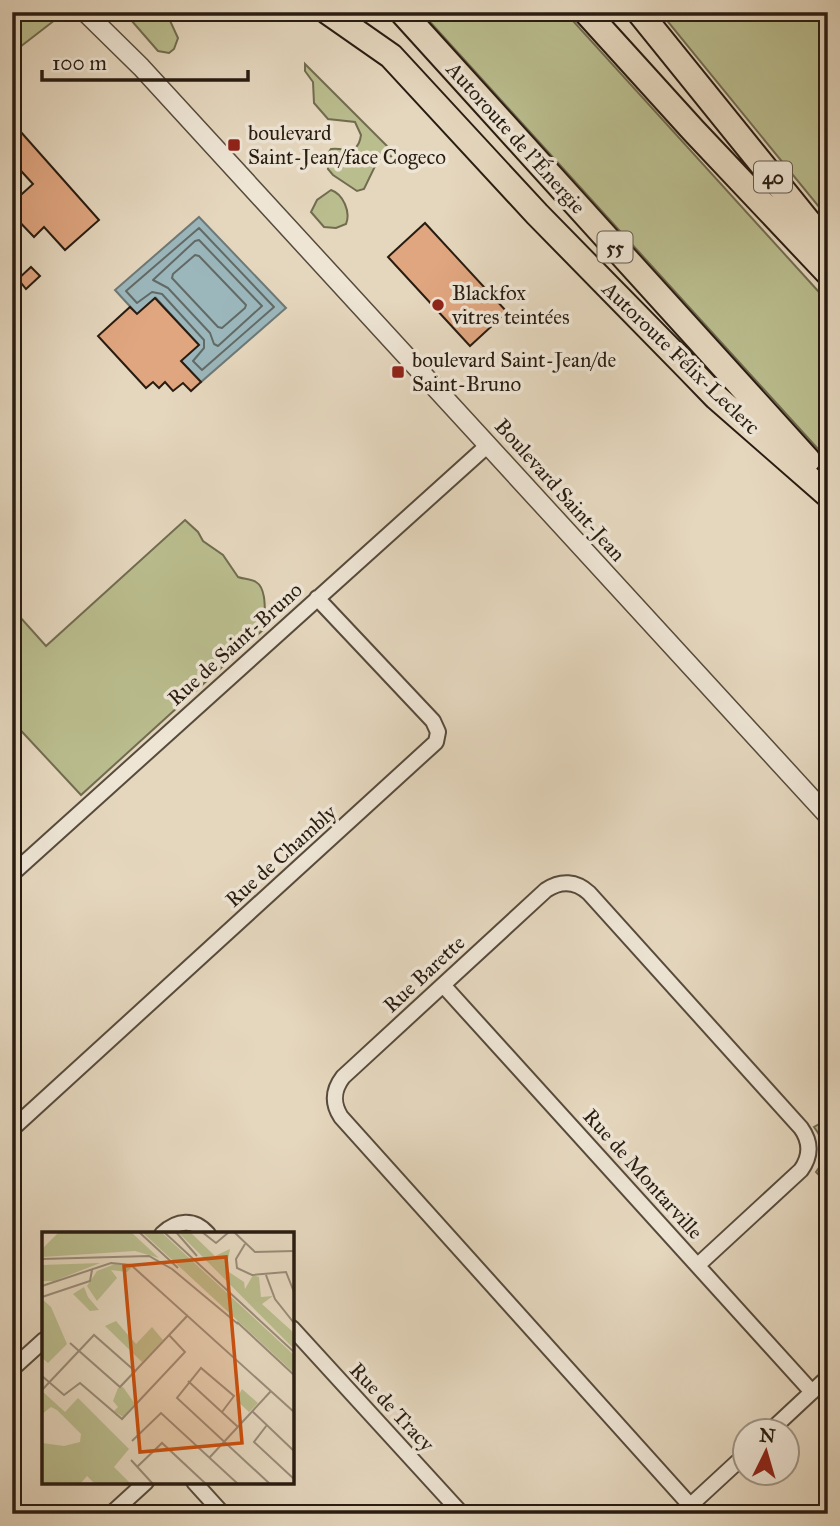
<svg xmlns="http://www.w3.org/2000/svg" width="840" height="1526" font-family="'IM FELL Great Primer',serif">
	<rect width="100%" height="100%" fill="#e5d7be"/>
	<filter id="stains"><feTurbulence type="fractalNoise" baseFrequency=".00286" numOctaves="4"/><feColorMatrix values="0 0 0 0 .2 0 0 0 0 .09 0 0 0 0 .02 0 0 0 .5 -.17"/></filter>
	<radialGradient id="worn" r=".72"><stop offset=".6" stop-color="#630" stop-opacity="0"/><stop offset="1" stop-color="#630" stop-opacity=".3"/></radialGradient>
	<path fill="#babd8e" stroke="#716c50" stroke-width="2" d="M12 12H63L64 13 20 47 12 46Z
		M124 12H166L178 38 174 49 169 53 158 51Z
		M421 12H565L828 302V460Z
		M660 12H828V218Z
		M305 64 398 157 388 156 378 160 364 189 357 191 333 175 328 169 327 155 331 149C345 147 358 157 361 135L355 122 328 119 314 103 313 82 305 71Z
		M331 190C343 194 351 212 346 224L336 228 324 227 311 212 317 200Z
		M185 520 198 532 203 541 223 555 238 577C243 579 252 579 256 582 268 589 264 616 265 628L81 795 12 721V608L46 646Z
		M828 1119V1185L816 1172C827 1158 825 1141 814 1127Z"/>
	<path fill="#9bb7bc" stroke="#6d7978" stroke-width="2" d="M199 217 286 308 201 382 181 361 198 344 156 298 137 314 115 290Z"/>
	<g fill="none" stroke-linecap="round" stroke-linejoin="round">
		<path stroke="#626a66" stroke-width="2" d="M199 228 274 307 202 370 193 361 204 348V340L162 294 152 292 137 303 126 291Z
			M199 240 262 306 218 346 214 344 210 333 168 288 153 280 195 241Z
			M195 255 199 256 246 305 245 308 222 328 218 327 172 278 173 274Z"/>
	</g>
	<path fill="#e0a680" stroke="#281c11" stroke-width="2" d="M12 122 99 220 65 250 44 227 34 237 12 214V203L33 184 12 161Z
		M425 223 507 312 470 346 388 257Z
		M31 267 40 276 26 289 18 279Z
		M155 298 199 345 181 361 201 382 191 391 183 383 173 391 165 382 159 388 153 382 146 388 98 336 130 307 137 314Z"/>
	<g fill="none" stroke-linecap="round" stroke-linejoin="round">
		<g stroke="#574b3c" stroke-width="18">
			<path id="minor" d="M12 874 488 445
				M443 985 812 1392
				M12 1129 436 742 438 732 433 721 317 598
				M162 1234C177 1220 194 1218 208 1234
				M698 1265 801 1170C811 1156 811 1142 801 1128L589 893C576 881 561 880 546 890L343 1077C333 1090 332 1103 341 1117L698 1514
				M292 1328 462 1514
				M12 1369 44 1340
				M769 1432 828 1377
				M194 1482 223 1514
				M111 1514 146 1482
				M681 1514 746 1454"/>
		</g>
		<g stroke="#574b3c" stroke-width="21">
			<path id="tertiary" d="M85 12 141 67 828 816"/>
		</g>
		<g stroke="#281c11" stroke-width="28">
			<path id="motorway" d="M328 12 391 56 537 214 688 368 716 397 828 495
				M402 12 808 460
				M586 12 693 130 828 273
				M639 12 828 246"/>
		</g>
		<use href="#minor" stroke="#eee5d5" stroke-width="14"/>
		<use href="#tertiary" stroke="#eee5d5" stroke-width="18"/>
		<use href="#motorway" stroke="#e5d7be" stroke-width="24"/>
	</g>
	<g fill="#8f2418" stroke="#eee5d5" stroke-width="2.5">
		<rect x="227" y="138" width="14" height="14" rx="3.5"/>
		<circle cx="438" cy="305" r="7"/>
		<rect x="391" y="365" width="14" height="14" rx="3.5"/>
	</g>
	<g text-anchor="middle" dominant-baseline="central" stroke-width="7" stroke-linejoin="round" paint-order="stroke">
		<g fill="#eee5d5" stroke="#63584c" stroke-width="2">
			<rect x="754" y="161.5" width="38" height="31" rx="5"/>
			<rect x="597.5" y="231.5" width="35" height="31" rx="5"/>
		</g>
		<g font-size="19" font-weight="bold" fill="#281c11">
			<text x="773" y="177">40</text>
			<text x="615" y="247">55</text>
		</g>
		<g font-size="21" fill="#281c11" stroke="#eee5d5" text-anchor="start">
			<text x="248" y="133">boulevard<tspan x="248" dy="24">Saint-Jean/face Cogeco</tspan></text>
			<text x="452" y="293">Blackfox<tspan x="452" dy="24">vitres teintées</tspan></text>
			<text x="412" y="360">boulevard Saint-Jean/de<tspan x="412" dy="24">Saint-Bruno</tspan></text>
		</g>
		<g font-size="21" fill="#281c11" stroke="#eee5d5">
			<text transform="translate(516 138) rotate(48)">Autoroute de l'Énergie</text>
			<text transform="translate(681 358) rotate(44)">Autoroute Félix-Leclerc</text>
			<text transform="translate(560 490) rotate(48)">Boulevard Saint-Jean</text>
			<text transform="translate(235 644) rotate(-42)">Rue de Saint-Bruno</text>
			<text transform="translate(281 856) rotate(-42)">Rue de Chambly</text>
			<text transform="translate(424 974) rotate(-43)">Rue Barette</text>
			<text transform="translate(643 1174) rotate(48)">Rue de Montarville</text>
			<text transform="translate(392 1407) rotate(47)">Rue de Tracy</text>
		</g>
	</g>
	<g transform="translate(42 1232)">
		<rect width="252" height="252" fill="#e5d7be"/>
		<path d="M17 0H89L117 26 93 19 0 25V17ZM100 0H119L252 123V141ZM136 0H148L173 24 188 17 184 38 202 50 203 57 211 43 217 45 219 65 231 64 220 72 252 101V117ZM58 31 12 49H0V33ZM73 32 90 35 85 40 69 38 75 46 55 69 45 54 55 39ZM42 55 46 65 57 78 48 79 31 62ZM0 67 9 75 25 112 6 131 0 126ZM74 89 94 112 110 95 121 108 100 130 63 94ZM81 155 93 172 81 185 72 179 76 175 71 169 76 156ZM200 157 216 171 207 180 194 168ZM0 159 23 180 36 166 87 217 72 235 89 252H53L45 244 38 252H0V211L22 214 38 210 39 202 15 178 9 175 0 182Z" fill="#babd8e"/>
		<path fill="none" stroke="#998c79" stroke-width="2" d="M97 0 136 36M122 0 252 120M134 0 155 24M160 0 174 11 187 0M192 0 213 20 252 19M203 12 194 27 195 36 210 43 244 40 252 60M0 27 107 24 130 37 196 92M224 43 233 67 252 91M0 54 69 31 89 33 252 180M0 65 48 49 50 38M195 90 252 143M28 111 78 155 146 83M0 144 22 163 38 151 80 187 143 120 127 103M146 149 196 195M0 158 52 103 94 140M210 179 252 219M180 180 192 164 159 136 135 166 228 252M225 193 212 210 252 247M90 209 119 181 196 252M168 225 229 159M89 228 111 252M95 235 120 211 164 252"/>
		<path fill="#cb500d" fill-opacity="0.15" stroke="#cb500d" stroke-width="3.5" d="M184 25 200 211 98 220 82 34Z"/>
		<rect width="252" height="252" fill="none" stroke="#281c11" stroke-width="3.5"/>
	</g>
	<rect width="840" height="1526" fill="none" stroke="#e5d7be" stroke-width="42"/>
	<rect x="14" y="14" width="812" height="1498" fill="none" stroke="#281c11" stroke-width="3.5"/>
	<rect x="21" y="21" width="798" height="1484" fill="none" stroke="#281c11" stroke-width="2"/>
	<g transform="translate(766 1452) rotate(5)"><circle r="33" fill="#eee5d5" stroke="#9f9587" stroke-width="2"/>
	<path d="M0-5L12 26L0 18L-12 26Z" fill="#8f2418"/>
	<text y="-10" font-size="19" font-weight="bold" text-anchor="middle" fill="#281c11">N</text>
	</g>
	<path d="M42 70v10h206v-10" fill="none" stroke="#281c11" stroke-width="3.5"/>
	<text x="52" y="70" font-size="21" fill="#281c11" stroke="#eee5d5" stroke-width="5" paint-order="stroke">100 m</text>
	<rect width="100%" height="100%" filter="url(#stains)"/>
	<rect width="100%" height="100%" fill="url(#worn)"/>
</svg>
